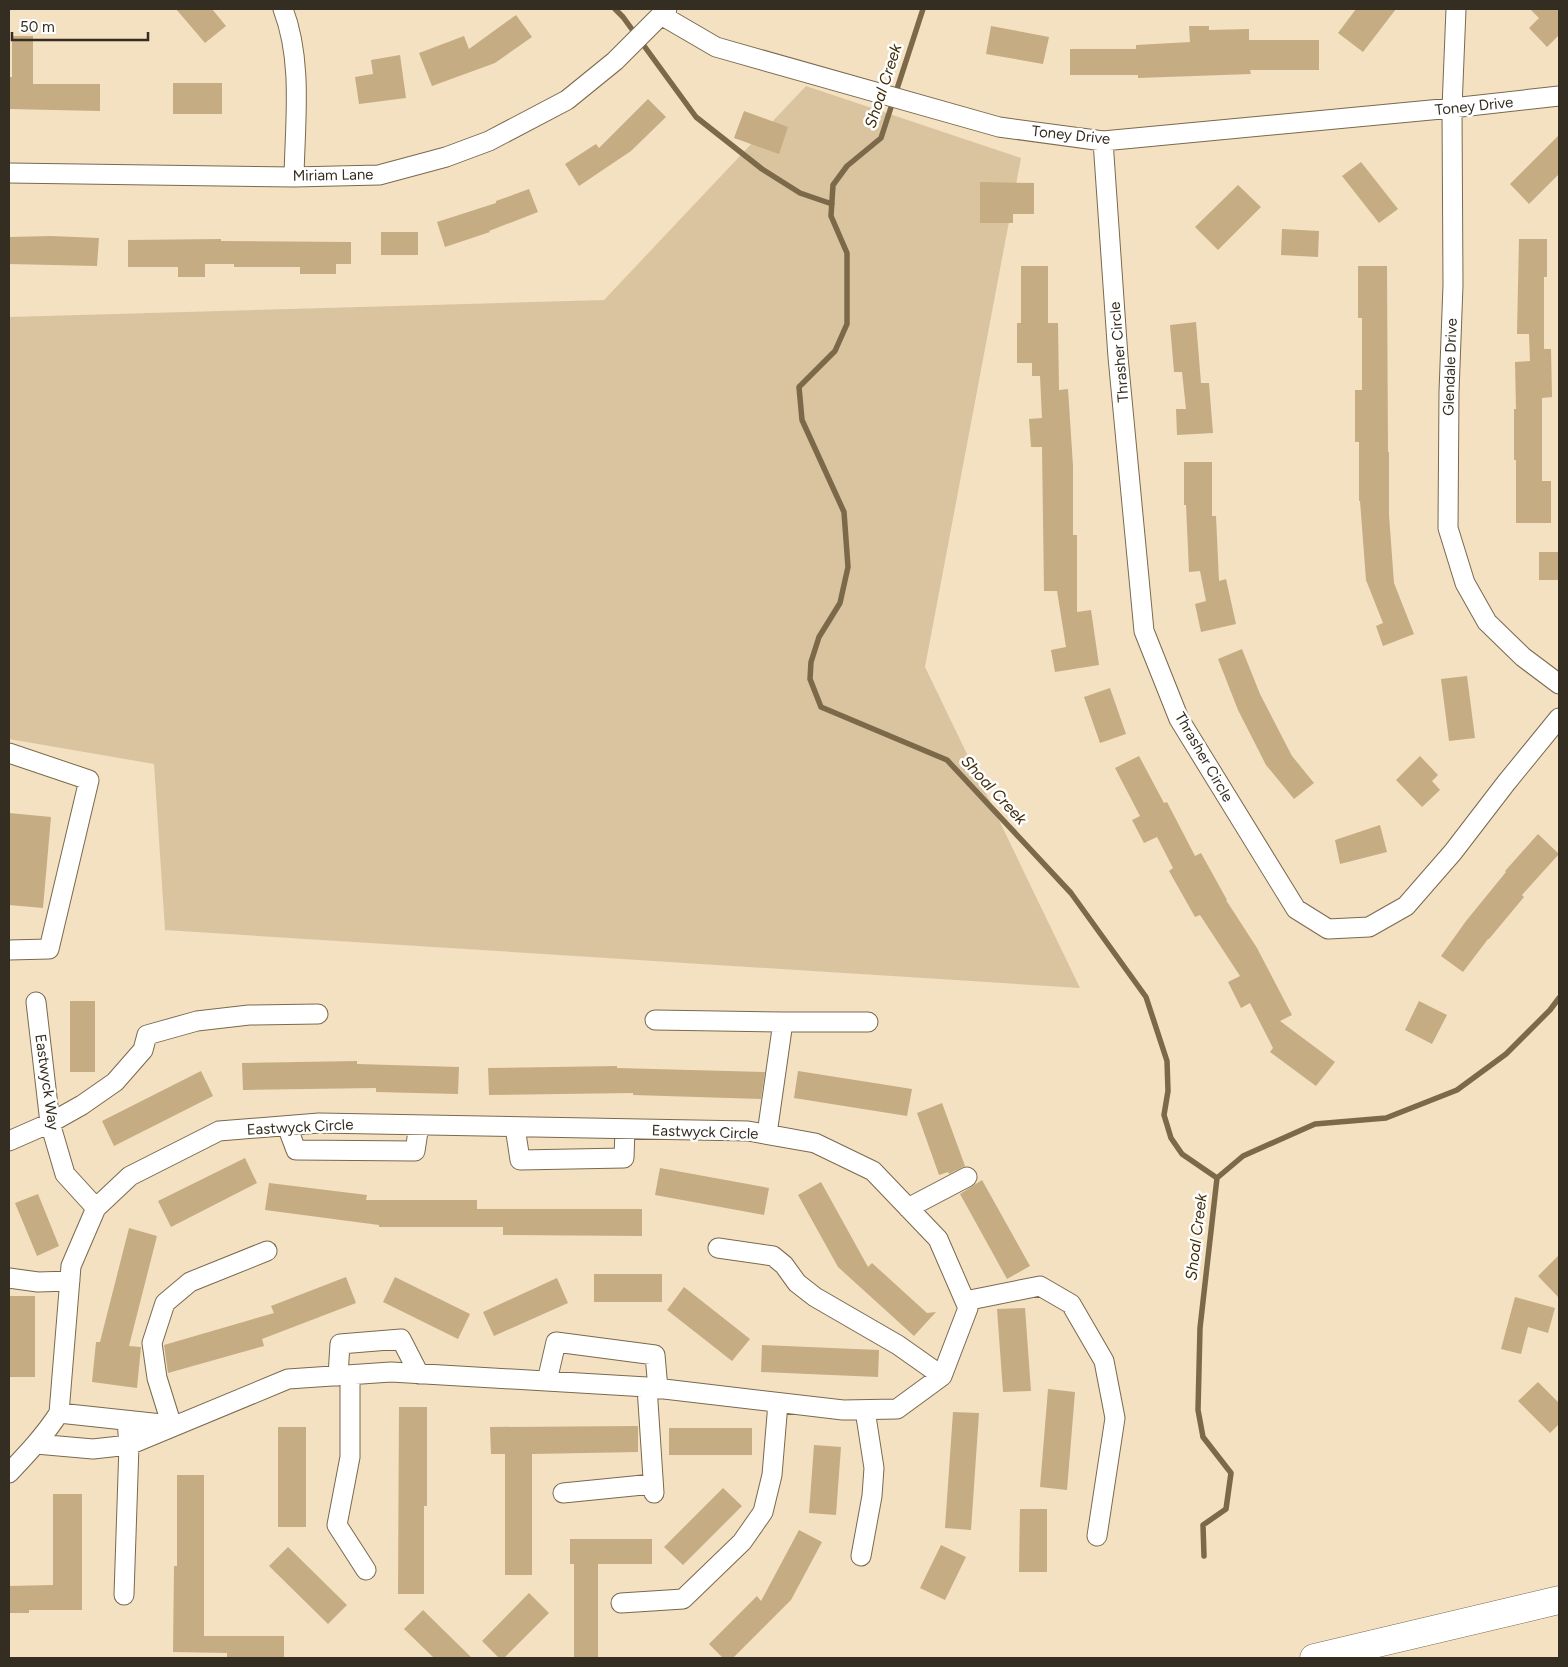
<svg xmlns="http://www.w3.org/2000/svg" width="1568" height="1667" font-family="Figtree,sans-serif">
	<rect width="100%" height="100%" fill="#f4e1c2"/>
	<path fill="#dac49f" d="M806 86 1021 158 925 667 1080 988 165 930 154 764 9 739V317L604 300Z"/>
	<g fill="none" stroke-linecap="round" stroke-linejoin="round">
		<path stroke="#7c694a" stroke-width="5.5" d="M615 9 623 17 696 117 762 169 800 193 832 204
			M923 9 881 138 847 166 833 185 831 216 847 253V324L835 351 799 387 802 420 844 512 848 567 840 603 819 637 811 662 810 679 821 707 947 760 1071 893 1146 997 1167 1061 1168 1091 1164 1115 1171 1138 1182 1154 1217 1178
			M1217 1178 1243 1156 1315 1124 1386 1118 1457 1090 1506 1054 1550 1010 1559 998
			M1204 1556 1203 1525 1226 1509 1231 1473 1203 1437 1198 1410 1200 1328 1217 1178"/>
	</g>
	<path fill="#c5ac82" d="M176 9H212L226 26 205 43Z
		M1356 9H1396L1363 52 1338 33Z
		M1530 9H1559V35L1547 47 1529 28 1539 18Z
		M516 15 532 37 495 63 432 86 419 53 464 36 469 49Z
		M991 26 1049 37 1043 64 986 54Z
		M1189 26H1209V30L1249 29V40H1319V70H1250L1251 74 1138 78V75H1070V49H1136V45L1190 42Z
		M12 36H33V84H100V111L9 109V77H12Z
		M400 55 406 98 359 104 355 77 373 74 371 60Z
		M173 83H222V114H173Z
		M648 99 666 117 631 151 579 186 565 164 596 144 599 148Z
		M744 111 788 127 779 154 734 138Z
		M1559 135V174L1529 204 1510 184Z
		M1361 162 1398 209 1379 223 1342 176Z
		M980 182 1034 183V214H1013V223H980Z
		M1238 185 1261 207 1218 250 1195 227Z
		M529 189 538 212 489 231 490 232 445 247 437 222 496 203V201Z
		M1282 229 1319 231 1318 257 1281 255Z
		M381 232H418V255H381Z
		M51 236 99 238 97 266 9 264V237Z
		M221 239V241L351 242V264H336V274H300V267H234V264H205V277H178V267H128V240Z
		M1519 239H1547V277H1544V349H1551L1552 397 1542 398V481H1551V523H1516V460H1514V409H1516L1515 362 1530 361 1529 334H1517Z
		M1021 266H1048V323H1058L1059 390 1068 389 1073 466V535H1077V612L1091 610 1099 665 1055 672 1051 650 1066 647 1057 591H1044L1042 447H1031L1029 419 1042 418 1040 376H1032V363H1017V323H1021Z
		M1358 266H1387L1388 452H1389V515L1394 583 1414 634 1383 646 1376 626 1383 623 1366 580 1360 501H1359V442H1355V390H1362V318H1358Z
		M1196 322 1201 383H1209L1213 433 1177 435 1176 409H1186L1182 372H1174L1170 325Z
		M1184 462H1212V516H1216L1219 581 1226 579 1236 624 1201 632 1195 604 1206 601 1200 571 1189 572 1186 505H1184Z
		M1539 552H1559V580H1539Z
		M1242 649 1260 694 1292 756 1314 783 1294 799 1266 765 1238 710 1218 659Z
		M1467 676 1475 738 1449 741 1441 679Z
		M1110 688 1126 734 1100 743 1084 697Z
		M1139 756 1164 803 1167 802 1195 856 1201 853 1227 900H1226L1257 948 1292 1015 1280 1021 1335 1062 1316 1086 1270 1052 1273 1048 1250 1003 1241 1008 1228 982 1240 976 1200 915 1195 917 1169 871 1173 868 1157 837 1144 843 1132 820 1140 816 1115 768Z
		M1420 756 1438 775 1432 781 1440 790 1422 807 1396 780Z
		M9 813 51 817 43 908 9 905Z
		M1380 825 1387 852 1340 864 1335 840Z
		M1538 834 1559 854 1522 895 1524 897 1489 939H1488L1463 972 1441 956 1466 921 1506 872 1505 871Z
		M70 1001H95V1072H70Z
		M1419 1001 1447 1015 1432 1044 1405 1030Z
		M357 1061V1064L459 1067 458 1094 376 1092V1088L243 1090 242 1063Z
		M617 1066V1068L765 1072 761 1099 633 1095V1093L489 1095 488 1068Z
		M201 1071 213 1096 114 1146 102 1121Z
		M798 1071 912 1089 907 1116 794 1098Z
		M942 1103 965 1166 949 1174 948 1172 939 1175 917 1113Z
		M245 1158 257 1183 171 1227 158 1201Z
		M660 1168 769 1188 764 1215 655 1195Z
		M982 1180 1030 1266 1007 1279 960 1194Z
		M821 1182 868 1267 872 1263 927 1313 936 1312 914 1336 838 1267 798 1195Z
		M269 1183 367 1195 366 1200H477V1209H642V1236L503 1235V1227H379V1225L265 1210Z
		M38 1194 59 1246 37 1256 15 1203Z
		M129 1228 157 1236 129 1346 141 1347 137 1388 92 1382 96 1342H100Z
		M1559 1255V1298L1538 1276Z
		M594 1274H662V1302H594Z
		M346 1277 356 1303 262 1339 264 1346 168 1373 164 1345 274 1313 271 1306Z
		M395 1277 470 1314 458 1339 383 1302Z
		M557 1278 568 1303 494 1336 483 1312Z
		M684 1287 750 1339 732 1361 667 1310Z
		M9 1296H35V1377H9Z
		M1515 1297 1555 1308 1548 1333 1528 1327 1521 1354 1501 1349Z
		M1025 1308 1031 1391 1003 1392 997 1309Z
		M762 1345 879 1350 878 1377 761 1372Z
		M1538 1382 1559 1403V1424L1550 1433 1518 1401Z
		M1048 1389 1075 1392 1067 1490 1040 1487Z
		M399 1407H427V1506H424V1594H398Z
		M953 1412 979 1413 971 1530 945 1528Z
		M638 1426V1452L532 1454V1575H505V1454H491L490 1427Z
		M278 1427H306V1527H278Z
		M669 1428H752V1455H669Z
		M814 1445 841 1447 836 1515 809 1513Z
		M177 1475H204V1636H284V1658H227V1653L173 1652 174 1566H177Z
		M723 1488 742 1506 683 1565 664 1547Z
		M53 1494H82V1610H29V1613H9V1586L53 1585Z
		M1020 1509H1047V1572H1019Z
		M799 1530 822 1542 791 1600 733 1658H723L709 1644 757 1596 761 1601Z
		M570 1539H652V1564H598V1658H574V1564H570Z
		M941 1545 966 1557 945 1600 920 1588Z
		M288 1547 347 1605 328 1624 269 1566Z
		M529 1593 549 1613 504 1658H499L482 1641Z
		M423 1610 472 1658H434L404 1629Z"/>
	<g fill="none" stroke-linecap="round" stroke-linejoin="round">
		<g stroke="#7a694d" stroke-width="21">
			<path id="minor" d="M283 9C303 61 295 122 294 177
				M1456 9 1452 108 1453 285 1449 392 1448 528 1465 583 1487 622 1523 657 1559 684
				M661 15 716 47 999 127 1103 141 1452 108 1559 96
				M1103 141 1118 357 1144 631 1179 719 1296 909 1328 929 1369 927 1406 906 1453 852 1506 783 1559 718
				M9 173 294 177 379 175 446 157 489 141 567 100 615 61 667 9
				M9 753 89 780 49 949 9 950
				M36 1002 50 1123 65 1174 96 1208
				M655 1020 783 1022
				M287 1126 296 1150 415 1151 419 1125
				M515 1127 520 1160 624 1158 625 1129
				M767 1134 783 1022H868
				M9 1141 50 1123 82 1105 115 1082 143 1050 147 1035 197 1021 249 1015 318 1014
				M908 1208 967 1177
				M718 1248 773 1256 784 1265 797 1283 815 1297 898 1345 942 1376
				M9 1278 38 1282 70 1281
				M965 1301 1040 1286 1071 1304 1104 1361 1115 1418 1097 1536
				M350 1375V1457L337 1525 366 1570
				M338 1376 340 1344 401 1339 419 1374
				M547 1381 556 1342 655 1355 658 1389
				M647 1387 654 1493
				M59 1413 171 1425
				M172 1426 157 1378 152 1343 165 1303 190 1282 267 1251
				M9 1473C27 1454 45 1435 59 1413L71 1266 96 1208 130 1176 219 1131 319 1123 748 1131 815 1143 873 1171 938 1239 968 1308 942 1376 897 1409 843 1410 647 1387 391 1372 288 1379 129 1445 93 1449 36 1444
				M563 1493 653 1484
				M861 1556 872 1496 874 1468 865 1410
				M124 1595 129 1445 127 1421
				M621 1603 683 1599 742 1542 763 1512 772 1475 778 1403"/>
		</g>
		<g stroke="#7a694d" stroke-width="29">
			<path id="highway" d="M1314 1658 1559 1600"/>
		</g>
		<use href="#minor" stroke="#fff" stroke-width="19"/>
		<use href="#highway" stroke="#fff" stroke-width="28"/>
	</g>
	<g text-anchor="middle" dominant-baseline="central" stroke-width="5" stroke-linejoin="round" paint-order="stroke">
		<g font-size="15" fill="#342d21" stroke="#fff">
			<text transform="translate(1474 106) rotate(-6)">Toney Drive</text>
			<text transform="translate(1071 135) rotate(6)">Toney Drive</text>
			<text transform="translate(333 175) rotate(-1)">Miriam Lane</text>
			<text transform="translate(1119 352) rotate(-95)">Thrasher Circle</text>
			<text transform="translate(1450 367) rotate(-88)">Glendale Drive</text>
			<text transform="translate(1204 757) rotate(60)">Thrasher Circle</text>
			<text transform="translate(47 1082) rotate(82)">Eastwyck Way</text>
			<text transform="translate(300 1127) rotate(-3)">Eastwyck Circle</text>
			<text transform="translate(705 1132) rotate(2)">Eastwyck Circle</text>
		</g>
		<g font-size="16" font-style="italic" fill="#3f2d09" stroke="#fff">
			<text transform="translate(883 86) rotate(-72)">Shoal Creek</text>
			<text transform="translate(994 790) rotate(47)">Shoal Creek</text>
			<text transform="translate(1196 1237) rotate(-83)">Shoal Creek</text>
		</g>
	</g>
	<rect width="1568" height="1667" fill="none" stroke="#342d21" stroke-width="20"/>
	<path d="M12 32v8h136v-8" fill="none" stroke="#342d21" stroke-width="2.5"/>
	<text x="20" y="32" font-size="15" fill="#342d21" stroke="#ffffff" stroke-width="4" paint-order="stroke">50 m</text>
</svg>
